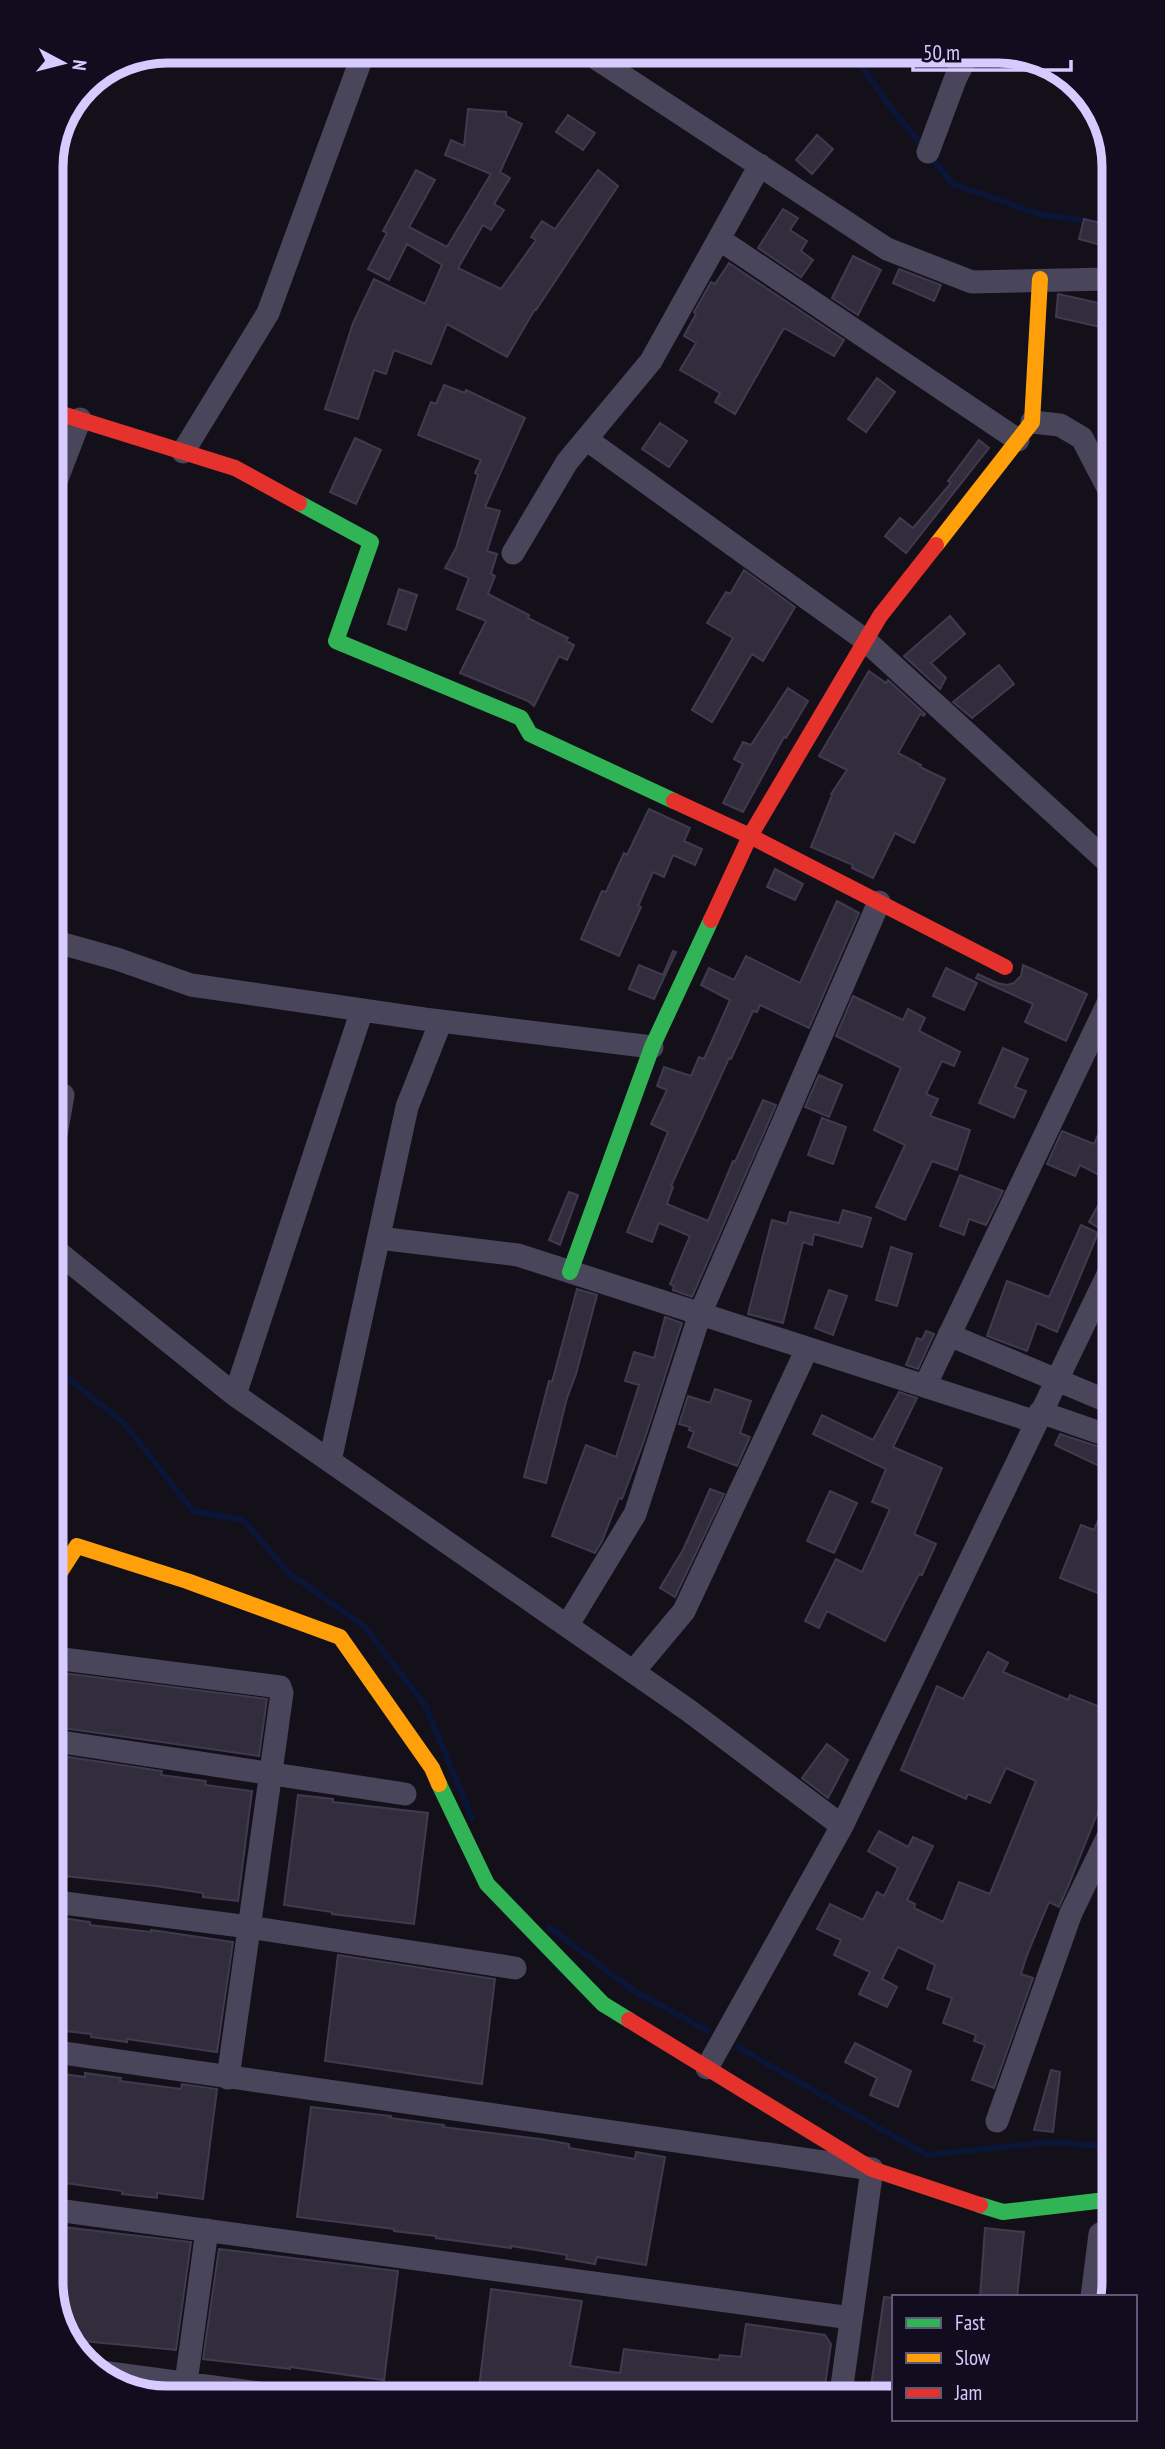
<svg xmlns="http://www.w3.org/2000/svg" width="1165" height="2449" font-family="'PT Sans Narrow',sans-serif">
	<rect width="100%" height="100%" fill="#13101a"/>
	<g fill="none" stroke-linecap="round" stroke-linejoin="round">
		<path stroke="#0a1537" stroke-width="6" d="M837 53 861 65 888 104 923 147
			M930 156 953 184 1039 214 1108 224
			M54 1367 124 1423 193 1511 243 1520 290 1574 364 1626 425 1705 472 1818
			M549 1927 634 1991 708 2031
			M738 2047 927 2155 1051 2142 1114 2147"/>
	</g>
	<path fill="#312d3d" stroke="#403a4f" stroke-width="2" d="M468 109 506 112V116L522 124 500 172 510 178 494 204 504 210 491 230 483 225 458 268 501 289 536 240 531 237 542 221 555 229 598 170 618 186 536 310 535 309 507 357 447 324 431 364 394 350 386 374 374 370 358 419 325 409 353 323 374 279 425 304 442 265 407 244 389 280 368 269 387 233 383 231 416 170 435 180 409 227 447 247 491 174 445 155 451 140 464 146Z
		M568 115 595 133 583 150 556 132Z
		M817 135 833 149 812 174 796 160Z
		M783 209 798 218 790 230 807 241 801 251 813 260 801 277 758 248Z
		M1084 219 1108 225V247L1079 239Z
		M853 256 881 270 858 315 832 298Z
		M729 263 844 340 834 356 784 328 735 414 715 402 720 393 680 370 696 343 684 336 696 314 694 312 711 282 715 284Z
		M899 269 941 285 934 301 893 283Z
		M1058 294 1108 305 1109 329 1056 317Z
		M877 378 895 392 866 432 848 419Z
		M444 385 465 393 466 390 525 418 485 507 500 511 487 551 497 554 491 574 495 576 488 594 529 615 528 618 568 638 566 641 574 645 567 660 559 656 534 706 528 701 460 673 486 621 457 609 469 578 445 568 456 548 478 475 475 473 481 460 418 435 431 402 436 404Z
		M660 423 687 441 669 467 642 449Z
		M355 438 381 450 356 504 330 492Z
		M979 440 989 448 906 553 885 536 900 518 913 528 951 483 948 481Z
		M744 570 795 607 763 661 752 654 712 722 692 710 733 638 707 623 726 592 730 594Z
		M399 589 417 595 406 630 388 624Z
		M950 616 965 634 931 663 946 678 940 689 904 656Z
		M999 665 1014 684 972 718 953 702Z
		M869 671 886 683 888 680 925 714 924 716 920 714 898 753 921 765 920 767 945 779 914 843 895 833 873 878 852 868 853 865 811 847 832 795 831 794 847 770 819 756Z
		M788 688 808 701 786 738 784 737 743 812 723 803 743 764 734 759 743 742 751 745Z
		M649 809 690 828 684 841 702 849 695 865 673 855 664 877 653 872 638 906 641 907 619 956 581 939 602 891 606 892 624 853 627 855Z
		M775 869 803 884 795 900 767 887Z
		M837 901 859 913 809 1028 760 1005 757 1012 753 1011 731 1059 729 1058 671 1186 673 1187 667 1204 708 1221 733 1161 735 1162 763 1100 776 1105 692 1297 673 1290 674 1286 670 1284 690 1236 659 1223 652 1242 627 1232 668 1132 651 1124 667 1090 657 1086 664 1067 691 1076 699 1057 704 1059 730 1000 701 985 709 968 734 980 746 956 800 983Z
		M673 951 676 952 654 999 629 989 639 965 663 975Z
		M1023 965 1087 994 1066 1041 1025 1022 1033 1004 976 978 978 974 997 983 1007 985 1014 983 1021 976Z
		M946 968 977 983 964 1010 933 996Z
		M853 996 903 1020 908 1009 925 1018 919 1031 960 1052 954 1066 942 1061 926 1094 938 1099 930 1116 970 1130 957 1170 932 1161 905 1220 876 1207 905 1145 874 1130 901 1068 836 1036Z
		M1003 1048 1028 1059 1015 1087 1026 1091 1014 1118 979 1103Z
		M819 1075 842 1085 829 1117 805 1107Z
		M1111 1106V1181L1080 1165 1075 1176 1047 1164 1062 1131 1094 1144Z
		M822 1118 846 1127 833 1164 808 1155Z
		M960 1175 1003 1191 986 1225 969 1219 964 1235 940 1226Z
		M1111 1182V1217L1104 1231 1089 1222Z
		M569 1192 578 1195 560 1245 549 1240Z
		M843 1210 871 1218 862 1247 814 1234 812 1245 803 1242 783 1323 748 1314 772 1220 787 1224 790 1212 839 1223Z
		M1081 1225 1098 1233 1057 1332 1037 1323 1027 1351 987 1336 1007 1281 1049 1297Z
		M891 1247 912 1254 897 1306 876 1300Z
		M577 1289 597 1295 576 1374 567 1398 546 1483 524 1477 549 1381 552 1382Z
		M829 1290 847 1296 833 1335 815 1328Z
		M665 1317 682 1323 644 1441 622 1499 619 1498 602 1541 595 1553 552 1536 586 1445 616 1457 639 1385 625 1381 634 1352 654 1358Z
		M926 1331 934 1334 918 1369 906 1365 917 1338 922 1340Z
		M715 1389 751 1401 740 1433 750 1437 737 1466 688 1447 694 1432 689 1430 690 1427 679 1424 688 1396 710 1403Z
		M899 1392 917 1398 893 1447 942 1468 914 1534 936 1544 922 1575 919 1574 885 1641 827 1611 819 1628 805 1621 836 1559 862 1572 890 1509 872 1502 886 1469 813 1434 822 1415 873 1440Z
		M1060 1434 1112 1451V1472L1055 1445Z
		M1112 1487V1563L1100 1594 1060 1578 1081 1525 1094 1530Z
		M710 1489 724 1494 675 1597 660 1588 683 1550Z
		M830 1491 857 1503 834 1553 807 1541Z
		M988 1652 1008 1663 1003 1672 1068 1700 1070 1695 1113 1712V1774L1067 1889 1059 1907 1049 1902 1027 1955 1021 1974 1033 1978 994 2088 972 2080 985 2045 974 2041 976 2035 943 2023 952 1998 927 1989 935 1965 898 1947 882 1979 881 1978 897 1987 887 2007 859 1994 870 1972 834 1955 841 1940 817 1929 830 1904 863 1920 877 1892 884 1896 898 1868 868 1851 879 1831 908 1847 913 1837 933 1846 907 1900 915 1904 914 1908 943 1922 959 1882 990 1894 1036 1781 1006 1768 990 1803 968 1794 966 1799 901 1770 937 1686 963 1699Z
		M55 1672 267 1699 259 1756 55 1727Z
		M827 1744 848 1760 828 1798 802 1778Z
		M55 1755 162 1771 161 1775 206 1781 205 1785 252 1791 238 1901 203 1897V1893L156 1886 56 1875Z
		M298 1795 333 1799V1802L428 1813 414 1924 332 1914V1912L284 1905Z
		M56 1917 90 1922V1925L151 1932V1930L233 1942 217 2052 127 2039V2042L91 2037V2034L56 2030Z
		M338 1955 495 1979 482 2084 325 2061Z
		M855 2043 911 2071 898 2107 870 2095 877 2078 845 2062Z
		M1051 2070 1060 2072 1053 2132 1034 2130Z
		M56 2073 85 2077V2073L121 2078 120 2081 181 2089 182 2084 217 2089 203 2199 157 2193V2198L122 2194V2191L57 2182Z
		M311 2107 391 2116 390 2118 444 2125 443 2127 540 2139 569 2144V2148L635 2159 636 2152 665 2157 646 2265 597 2257 595 2264 566 2259 567 2255 511 2246V2248L436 2238V2236L394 2231V2229L297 2217Z
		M63 2227 191 2242 176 2350 72 2340 57 2320V2277Z
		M985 2228 1024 2232 1017 2297H980Z
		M219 2249 398 2271 384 2380 290 2367V2369L203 2359Z
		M491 2289 582 2301 570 2366 620 2373 624 2349 719 2360 720 2355 741 2357 746 2324 825 2335 831 2344 824 2393 478 2396Z
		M884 2297 894 2298V2393H870Z"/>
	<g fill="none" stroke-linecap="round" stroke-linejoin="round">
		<path stroke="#49455b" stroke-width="23" d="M591 55 887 249 972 282 1108 279
			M928 152 956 77 970 51
			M719 239 1018 440
			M1032 422 1060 425 1082 438 1109 490
			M586 439 865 640 1110 864
			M183 452 268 313 362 57
			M52 492 80 419
			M513 553 567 462 651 361 760 165
			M53 941 117 959 191 985 424 1019 652 1047
			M54 1146 63 1095
			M379 1238 518 1255 1036 1422
			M54 1249 235 1395 688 1710 842 1826
			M949 1335 1112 1403
			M925 1386 1110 999
			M235 1395 362 1010
			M1040 1412 1112 1437
			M330 1461 407 1107 441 1021
			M567 1626 635 1514 700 1314 879 902
			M55 1658 280 1687 282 1693 228 2078
			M633 1672 684 1611 807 1349
			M55 1741 405 1794
			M56 1902 249 1927 515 1968
			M56 2052 872 2169 841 2393
			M707 2068 842 1826 1111 1268
			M997 2121 1071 1913 1113 1826
			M57 2210 851 2318
			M1092 2297 1100 2234
			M94 2371 288 2397
			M184 2397 207 2230"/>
		<path stroke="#30b455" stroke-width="16" d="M299 503 371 542 336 641 521 718 530 734 674 801
			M570 1272 652 1047 711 920
			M439 1784 487 1884 603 2004 629 2020
			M980 2205 1003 2212 1114 2199"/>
		<path stroke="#ff9f0a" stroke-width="16" d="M936 545 1032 422 1040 279
			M55 1580 77 1546 187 1581 340 1637 432 1768 439 1784"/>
		<path stroke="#e5322d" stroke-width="16" d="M52 411 235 468 299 503
			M674 801 750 836 1005 967
			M711 920 750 836 880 616 936 545
			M629 2020 872 2169 980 2205"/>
	</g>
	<path d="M0 0H1165V2449H0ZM167 63H998A104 104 0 0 1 1102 167V2282A104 104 0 0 1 998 2386H167A104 104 0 0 1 63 2282V167A104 104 0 0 1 167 63Z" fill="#110c1e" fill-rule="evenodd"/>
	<path fill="none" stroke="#d6caff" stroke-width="9" d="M167 63H998A104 104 0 0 1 1102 167V2282A104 104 0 0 1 998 2386H167A104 104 0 0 1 63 2282V167A104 104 0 0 1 167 63Z"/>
	<rect x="892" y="2295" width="245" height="126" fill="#110c1e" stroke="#605878" stroke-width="2"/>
	<rect x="906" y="2318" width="35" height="10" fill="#30b455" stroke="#605878" stroke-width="2"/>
	<text x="955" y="2330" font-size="21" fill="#d6caff">Fast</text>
	<rect x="906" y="2353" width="35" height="10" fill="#ff9f0a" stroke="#605878" stroke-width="2"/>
	<text x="955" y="2365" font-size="21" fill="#d6caff">Slow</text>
	<rect x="906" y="2388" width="35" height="10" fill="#e5322d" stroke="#605878" stroke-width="2"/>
	<text x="955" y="2400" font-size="21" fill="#d6caff">Jam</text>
	<g transform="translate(63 63) rotate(97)" stroke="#110c1e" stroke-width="5" paint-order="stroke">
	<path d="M0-5L12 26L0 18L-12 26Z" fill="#d6caff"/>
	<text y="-10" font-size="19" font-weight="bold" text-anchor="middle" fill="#d6caff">N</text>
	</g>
	<path d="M913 60v10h158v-10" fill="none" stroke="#d6caff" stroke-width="3.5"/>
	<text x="923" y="60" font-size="21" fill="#d6caff" stroke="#110c1e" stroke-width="5" paint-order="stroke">50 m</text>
</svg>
